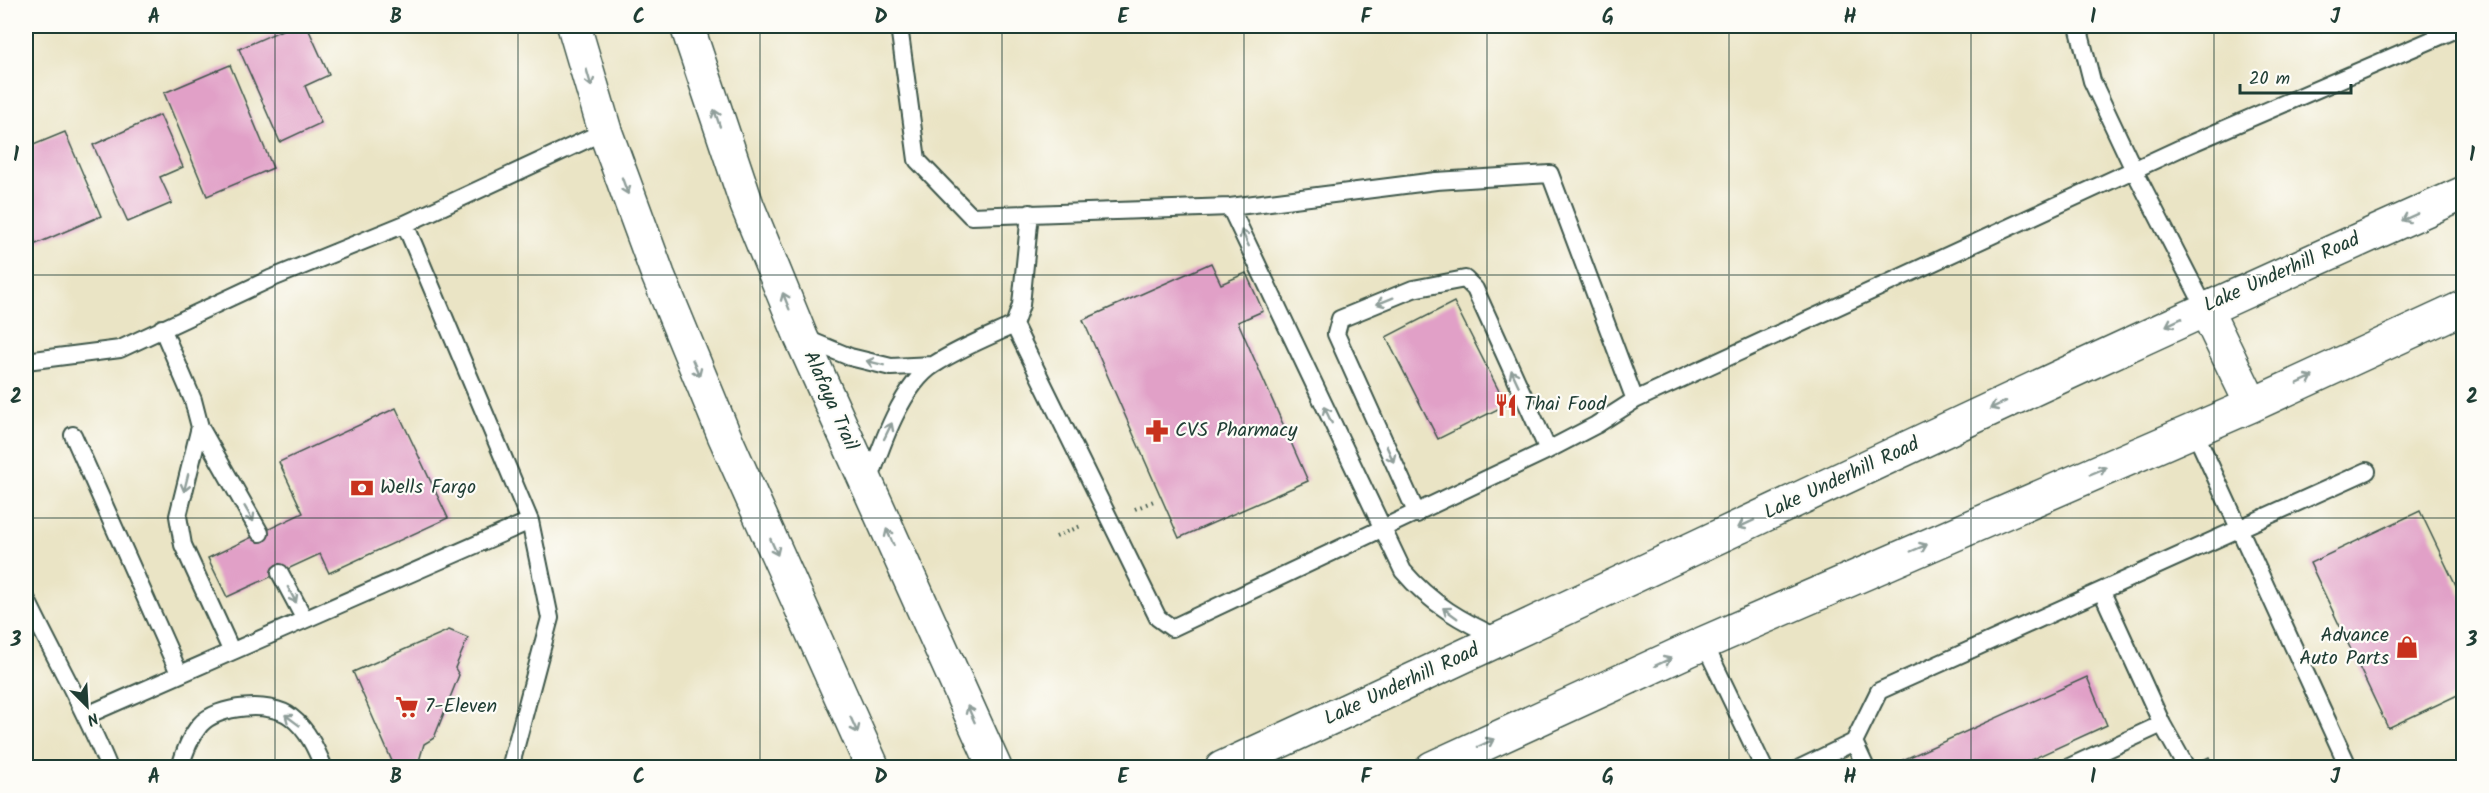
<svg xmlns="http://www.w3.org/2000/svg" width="2489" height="793" font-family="Kalam,sans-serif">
	<rect width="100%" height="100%" fill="#fdfcf7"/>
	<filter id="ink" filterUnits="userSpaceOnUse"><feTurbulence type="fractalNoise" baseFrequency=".0167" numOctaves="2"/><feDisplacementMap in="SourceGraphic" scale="12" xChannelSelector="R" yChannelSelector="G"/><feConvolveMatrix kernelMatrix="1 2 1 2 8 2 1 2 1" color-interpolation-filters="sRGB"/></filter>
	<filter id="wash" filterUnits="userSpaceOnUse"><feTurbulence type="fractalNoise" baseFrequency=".008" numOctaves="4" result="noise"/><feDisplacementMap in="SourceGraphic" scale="24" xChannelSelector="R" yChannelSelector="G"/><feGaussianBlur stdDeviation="1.35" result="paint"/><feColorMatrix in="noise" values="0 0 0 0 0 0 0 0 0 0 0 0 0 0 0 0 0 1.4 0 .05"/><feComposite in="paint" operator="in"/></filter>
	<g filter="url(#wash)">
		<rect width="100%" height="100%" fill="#eae4c5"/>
		<g id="blocks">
			<path fill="#e1a0c7" d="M291 26H307L329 75 305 86 321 123 280 142 239 49Z
				M230 65 273 168 207 196 164 93Z
				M160 115 183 167 160 177 172 203 128 222 93 145Z
				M65 132 101 216 36 244 26 219V148Z
				M1211 263 1221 284 1246 273 1263 311 1238 322 1308 481 1179 538 1083 320Z
				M1454 302 1506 405 1438 439 1386 337Z
				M396 408 448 518 329 573 320 554 227 597 208 558 303 513 279 462Z
				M2420 511 2464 603V692L2388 728 2310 563Z
				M449 630 468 638 455 668 459 675 434 738 424 744 417 768H395L353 672Z
				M2087 677 2107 725 2013 768H1895L1894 764Z
				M2209 757 2214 768H2186Z"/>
		</g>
	</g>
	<g filter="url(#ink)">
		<use href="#blocks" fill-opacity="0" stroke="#3d564a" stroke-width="1.5"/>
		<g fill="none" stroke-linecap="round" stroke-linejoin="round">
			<g stroke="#3d564a" stroke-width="20">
				<path id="lane" d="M899 26 917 160 971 216 1230 207 1436 181 1550 174 1635 400 2183 147 2464 26
					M2078 26 2092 81 2134 170 2205 308
					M1230 207 1403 571C1431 604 1463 622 1501 639
					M405 224 530 521 550 618 510 768
					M1014 325 1158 618 1172 628 1548 450 1596 425 1635 400
					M162 328 193 400 200 427 260 533
					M804 338 850 357 891 367 933 365
					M26 361 120 349 270 279 405 224 605 131
					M200 427 178 516 183 545 231 650
					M2194 430 2349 768
					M73 435 179 673
					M869 482C881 446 902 384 935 364 960 348 988 337 1014 325L1021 305 1030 213
					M1417 514 1336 334 1340 319 1413 289 1465 279 1475 289 1548 450
					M280 573 304 618
					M26 598C53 655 85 709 109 768
					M1704 643 1764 768
					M87 715 530 521
					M2162 724 2186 767
					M1854 742 1866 768
					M180 768C184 753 190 737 200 725 217 705 271 701 291 717 308 730 316 749 324 768
					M1800 768 1854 742 1879 691 2367 471
					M2067 768 2162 724 2102 592"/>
			</g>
			<g stroke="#3d564a" stroke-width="36">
				<path id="secondary" d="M574 26 605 131 658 275 724 435 873 768
					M687 26 747 205 801 337 995 768
					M2205 308 2252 405
					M1222 768C1637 578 2046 378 2464 193
					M1432 768 1704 643 2252 405 2464 307"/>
			</g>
			<path stroke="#3d564a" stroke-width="4" stroke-dasharray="1.5 4.5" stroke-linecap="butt" d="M1135 509 1156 500
				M1056 537 1083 525"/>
			<use href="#lane" stroke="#fff" stroke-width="16"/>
			<use href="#secondary" stroke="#fff" stroke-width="33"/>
		</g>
		<defs><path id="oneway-shaft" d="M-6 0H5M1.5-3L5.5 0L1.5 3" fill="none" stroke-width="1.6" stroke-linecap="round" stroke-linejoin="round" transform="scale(1.5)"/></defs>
		<g stroke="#8f9e9a">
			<use href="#oneway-shaft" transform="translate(589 78) rotate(74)"/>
			<use href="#oneway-shaft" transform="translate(717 118) rotate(-109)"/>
			<use href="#oneway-shaft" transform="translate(625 186) rotate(70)"/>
			<use href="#oneway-shaft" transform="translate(2410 217) rotate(156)"/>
			<use href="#oneway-shaft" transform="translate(1245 238) rotate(-115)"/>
			<use href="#oneway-shaft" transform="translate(786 301) rotate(-112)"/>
			<use href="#oneway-shaft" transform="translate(1385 301) rotate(158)"/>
			<use href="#oneway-shaft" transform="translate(2174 322) rotate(155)"/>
			<use href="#oneway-shaft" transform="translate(875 363) rotate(-166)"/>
			<use href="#oneway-shaft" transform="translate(696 368) rotate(67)"/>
			<use href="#oneway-shaft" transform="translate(1515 378) rotate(-115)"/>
			<use href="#oneway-shaft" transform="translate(2305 380) rotate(-25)"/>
			<use href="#oneway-shaft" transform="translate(1998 405) rotate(155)"/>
			<use href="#oneway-shaft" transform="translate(1328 415) rotate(-115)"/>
			<use href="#oneway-shaft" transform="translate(888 431) rotate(-64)"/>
			<use href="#oneway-shaft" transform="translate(1390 454) rotate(66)"/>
			<use href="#oneway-shaft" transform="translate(2098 471) rotate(-23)"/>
			<use href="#oneway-shaft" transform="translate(186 483) rotate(104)"/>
			<use href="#oneway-shaft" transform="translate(249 514) rotate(60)"/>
			<use href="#oneway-shaft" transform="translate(1746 524) rotate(155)"/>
			<use href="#oneway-shaft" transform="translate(890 537) rotate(-114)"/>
			<use href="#oneway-shaft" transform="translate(774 547) rotate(66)"/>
			<use href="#oneway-shaft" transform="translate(1919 548) rotate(-23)"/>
			<use href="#oneway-shaft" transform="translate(292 595) rotate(62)"/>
			<use href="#oneway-shaft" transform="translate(1450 613) rotate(-144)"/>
			<use href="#oneway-shaft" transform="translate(1663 662) rotate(-25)"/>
			<use href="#oneway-shaft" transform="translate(971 714) rotate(-114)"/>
			<use href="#oneway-shaft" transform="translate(292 720) rotate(-143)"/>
			<use href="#oneway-shaft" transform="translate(854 725) rotate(66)"/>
			<use href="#oneway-shaft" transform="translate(1486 743) rotate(-25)"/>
		</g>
	</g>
	<path fill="none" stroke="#1f3d34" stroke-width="1.5" stroke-opacity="0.55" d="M275 26V768M518 26V768M760 26V768M1002 26V768M1244 26V768M1487 26V768M1729 26V768M1971 26V768M2214 26V768M26 275H2464M26 518H2464"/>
	<defs>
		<g id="restaurant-bare" transform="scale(1.8)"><path d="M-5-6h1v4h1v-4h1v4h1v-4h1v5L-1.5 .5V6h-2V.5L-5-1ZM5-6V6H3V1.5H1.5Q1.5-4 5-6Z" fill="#c8321e" stroke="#fdfcf7" stroke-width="2.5" paint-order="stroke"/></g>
		<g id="pharmacy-bare" transform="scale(1.8)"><path d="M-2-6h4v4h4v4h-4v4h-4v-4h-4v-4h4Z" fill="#c8321e" stroke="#fdfcf7" stroke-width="2.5" paint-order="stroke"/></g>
		<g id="bank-bare" transform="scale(1.8)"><path d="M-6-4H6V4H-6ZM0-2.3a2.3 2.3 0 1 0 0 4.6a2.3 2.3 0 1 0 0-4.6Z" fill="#c8321e" stroke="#fdfcf7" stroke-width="2.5" paint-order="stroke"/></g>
		<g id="shop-bare" transform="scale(1.8)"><path d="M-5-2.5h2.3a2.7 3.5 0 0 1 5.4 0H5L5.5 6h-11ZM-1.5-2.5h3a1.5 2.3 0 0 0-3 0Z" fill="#c8321e" stroke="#fdfcf7" stroke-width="2.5" paint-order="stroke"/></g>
		<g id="supermarket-bare" transform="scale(1.8)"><path d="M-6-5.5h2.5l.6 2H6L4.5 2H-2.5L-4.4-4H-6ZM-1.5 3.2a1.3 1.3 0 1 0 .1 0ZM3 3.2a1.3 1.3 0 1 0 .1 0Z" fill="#c8321e" stroke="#fdfcf7" stroke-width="2.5" paint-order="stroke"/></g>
	</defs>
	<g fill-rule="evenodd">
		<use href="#restaurant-bare" x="1506" y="405"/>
		<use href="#pharmacy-bare" x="1157" y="431"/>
		<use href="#bank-bare" x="362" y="488"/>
		<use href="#shop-bare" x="2407" y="647"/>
		<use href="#supermarket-bare" x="407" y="707"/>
	</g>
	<g text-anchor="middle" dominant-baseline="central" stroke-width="4.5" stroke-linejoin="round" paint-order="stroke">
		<g font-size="20" fill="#1f3d34" stroke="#fdfcf7">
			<text transform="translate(2282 273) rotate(-24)">Lake Underhill Road</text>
			<text transform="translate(830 401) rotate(66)">Alafaya Trail</text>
			<text transform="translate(1842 479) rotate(-25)">Lake Underhill Road</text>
			<text transform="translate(1402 685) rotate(-25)">Lake Underhill Road</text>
		</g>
		<g font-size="20" fill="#1f3d34" stroke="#fdfcf7" text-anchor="start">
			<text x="1524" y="405">Thai Food</text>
			<text x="1175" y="431">CVS Pharmacy</text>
			<text x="380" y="488">Wells Fargo</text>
			<text x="2389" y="636" text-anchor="end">Advance<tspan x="2389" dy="23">Auto Parts</tspan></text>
			<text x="425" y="707">7-Eleven</text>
		</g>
	</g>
	<rect width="2489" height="793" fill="none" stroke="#fdfcf7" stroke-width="66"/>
	<g transform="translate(87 706) rotate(156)" stroke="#fdfcf7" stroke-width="4.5" paint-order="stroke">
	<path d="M0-4.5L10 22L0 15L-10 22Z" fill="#1f3d34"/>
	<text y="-9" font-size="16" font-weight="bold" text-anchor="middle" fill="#1f3d34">N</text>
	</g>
	<path d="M2240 84v9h111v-9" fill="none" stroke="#1f3d34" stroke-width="3"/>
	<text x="2249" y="84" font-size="18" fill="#1f3d34" stroke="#fdfcf7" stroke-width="4.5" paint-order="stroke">20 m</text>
	<rect x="33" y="33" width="2423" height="727" fill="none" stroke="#1f3d34" stroke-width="2"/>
	<g font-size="20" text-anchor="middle" font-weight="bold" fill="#1f3d34">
		<text x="154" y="23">A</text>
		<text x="396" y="23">B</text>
		<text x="639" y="23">C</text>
		<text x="881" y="23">D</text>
		<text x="1123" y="23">E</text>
		<text x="1366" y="23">F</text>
		<text x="1608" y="23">G</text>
		<text x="1850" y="23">H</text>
		<text x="2093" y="23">I</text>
		<text x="2335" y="23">J</text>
		<text x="16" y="161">1</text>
		<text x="2472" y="161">1</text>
		<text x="16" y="403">2</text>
		<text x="2472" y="403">2</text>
		<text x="16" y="646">3</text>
		<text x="2472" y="646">3</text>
		<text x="154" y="783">A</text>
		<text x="396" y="783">B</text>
		<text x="639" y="783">C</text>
		<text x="881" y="783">D</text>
		<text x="1123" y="783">E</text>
		<text x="1366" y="783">F</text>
		<text x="1608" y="783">G</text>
		<text x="1850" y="783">H</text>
		<text x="2093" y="783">I</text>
		<text x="2335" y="783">J</text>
	</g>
</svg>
